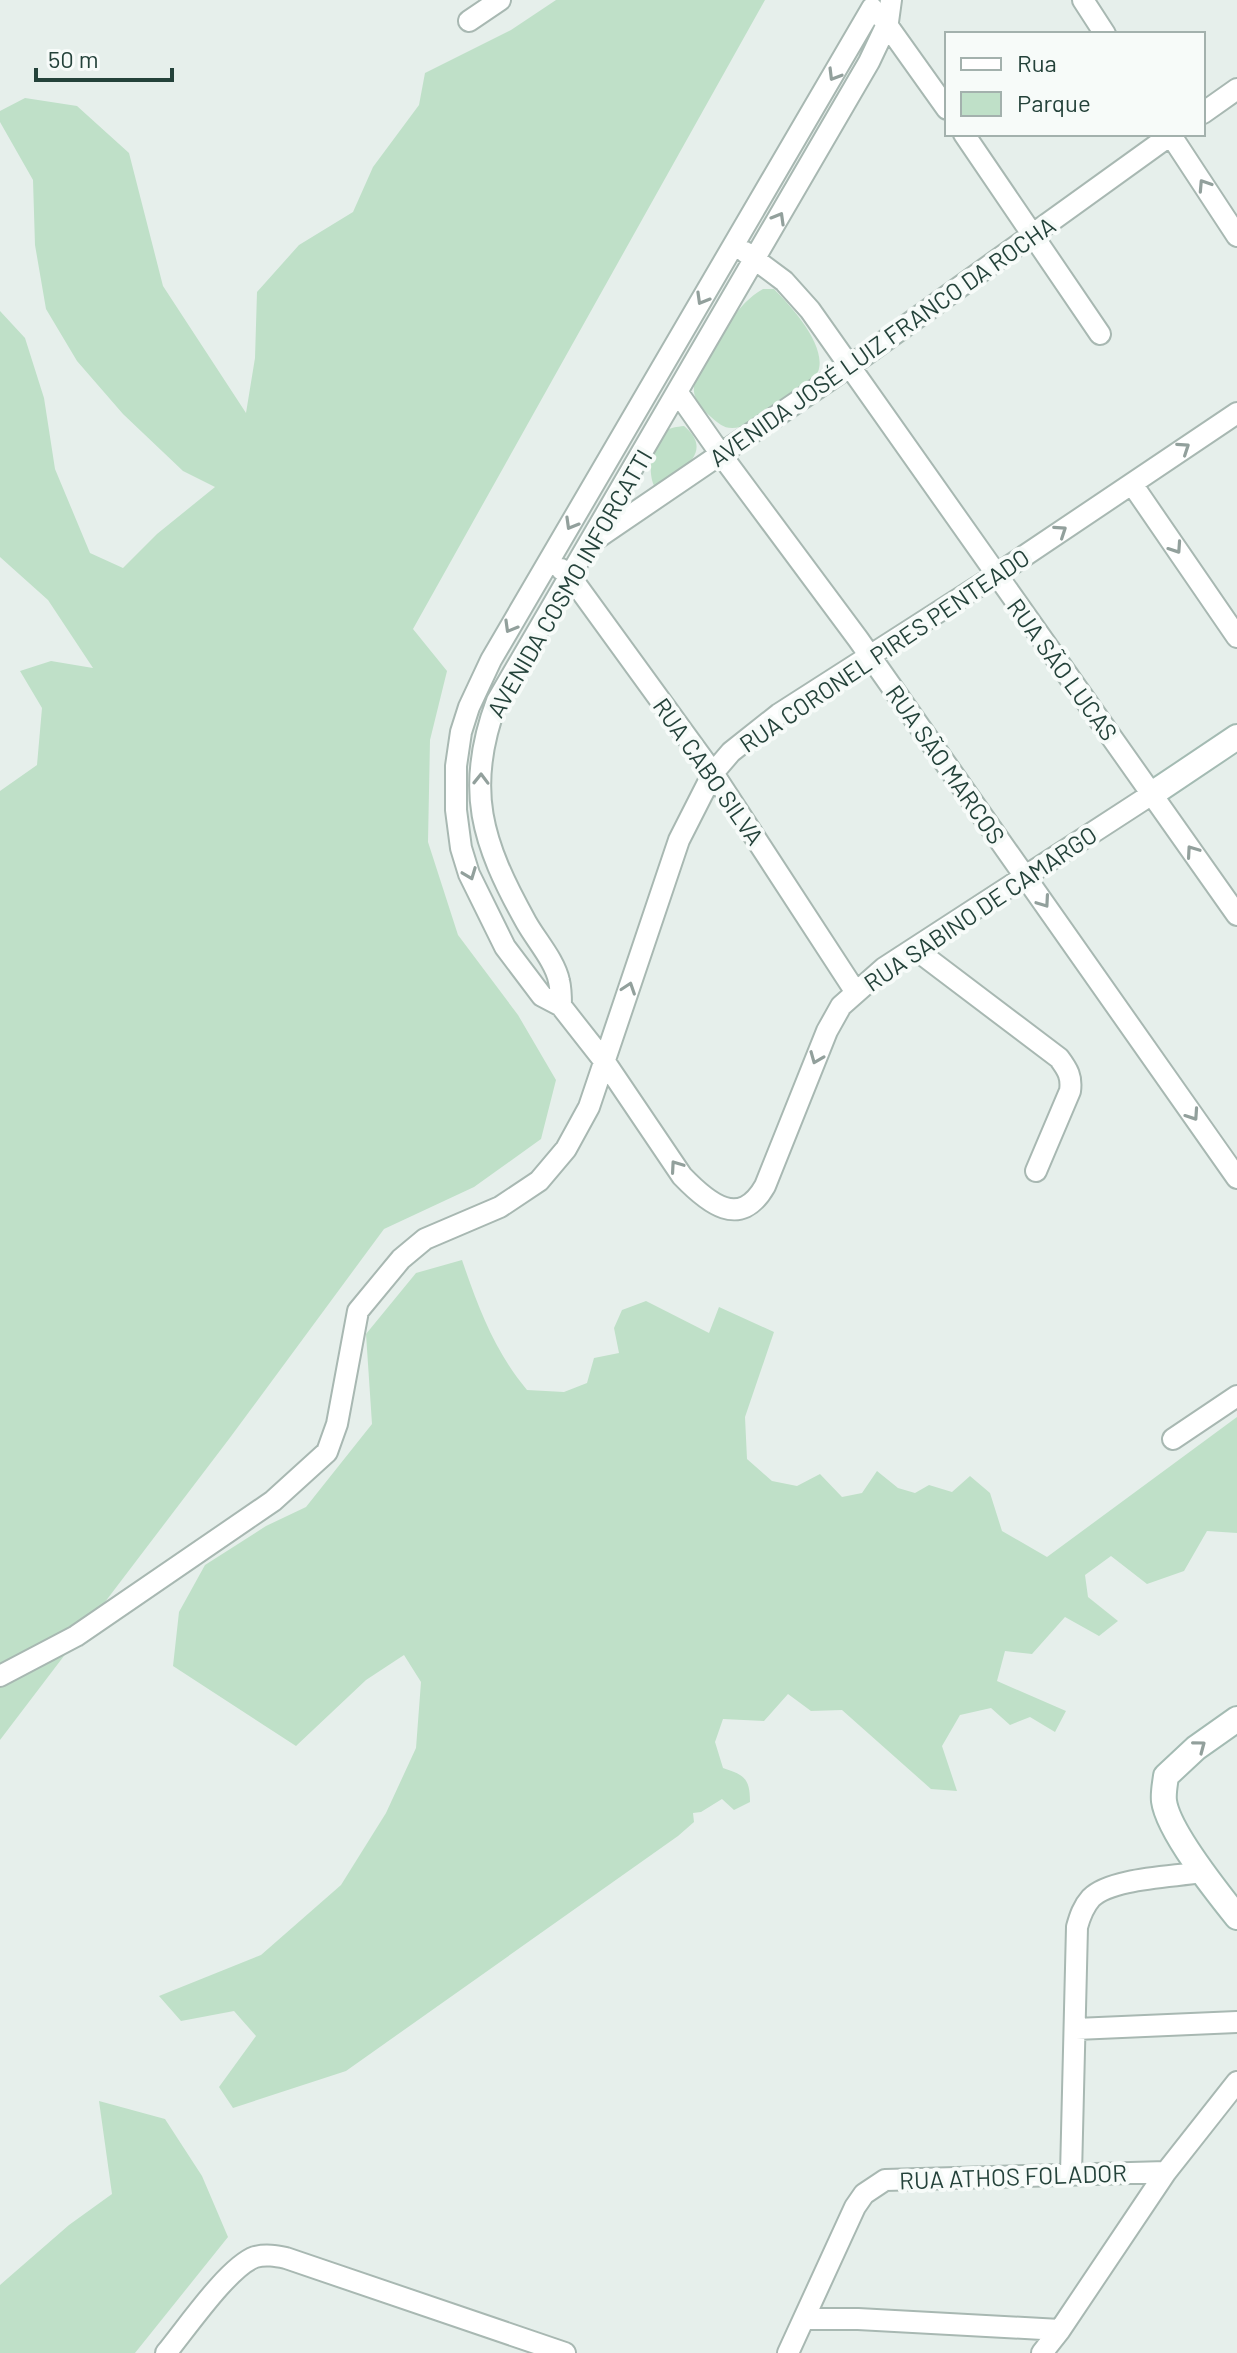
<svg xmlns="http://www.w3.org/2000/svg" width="1237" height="2353" font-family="Barlow,sans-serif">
	<rect width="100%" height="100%" fill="#e6efeb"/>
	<path fill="#bfe0c8" d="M556 0H765L413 629 447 671 430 740 428 842 458 935 518 1015 556 1080 541 1139 474 1187 384 1229 229 1439 0 1740V791L37 765 42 708 20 671 51 661 93 668 48 600 0 557V311L25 338 44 398 55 469 90 553 123 568 157 534 215 487 183 471 123 414 77 361 46 309 35 245 33 180 0 122V111L25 98 77 106 129 153 163 286 246 413 255 358 257 292 299 245 353 212 373 167 419 105 425 73 511 30Z
		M763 289H774C790 305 828 346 818 372 813 386 792 395 780 402 767 411 749 428 732 428 723 428 718 423 711 417 688 396 690 386 706 360 723 334 736 304 763 289Z
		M684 426C717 453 677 474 656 489 646 475 651 443 665 432 670 427 677 427 684 426Z
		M462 1260C478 1307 495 1352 527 1390L564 1392 587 1383 594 1358 619 1353 614 1328 622 1310 646 1301 709 1333 719 1307 774 1332 745 1417 747 1459 772 1481 797 1486 820 1474 842 1497 862 1493 877 1471 898 1488 915 1493 929 1485 952 1492 970 1476 990 1493 1002 1531 1047 1557 1237 1417V1533L1207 1531 1184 1571 1147 1584 1111 1556 1085 1575 1088 1597 1118 1621 1099 1636 1065 1617 1032 1654 1005 1651 997 1681 1066 1711 1055 1732 1030 1717 1010 1725 991 1708 960 1715 942 1746 957 1791 931 1789 842 1710 811 1711 788 1694 764 1721 723 1719 715 1742 723 1768C744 1775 750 1778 750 1802L734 1810 722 1799 701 1812 693 1813 694 1822 678 1836 346 2071 233 2108 219 2087 256 2036 234 2011 181 2021 159 1996 261 1955 341 1885 386 1813 416 1748 421 1682 404 1655 366 1680 296 1746 173 1666 179 1612 205 1565 266 1526 306 1507 372 1424 366 1334 416 1273Z
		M99 2101 165 2119 202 2176 228 2237 135 2353H0V2285L69 2225 112 2194Z"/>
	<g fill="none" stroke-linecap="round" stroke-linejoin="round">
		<g stroke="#a8b8b2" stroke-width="24">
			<path id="street" d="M1083 0 1105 34
				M872 8 491 660 469 707 461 732 456 766V810L461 848 469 874 505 947 542 996 561 1006 605 1062 682 1176C708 1203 740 1230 765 1186L827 1031 841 1006 884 968 1152 794
				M880 15 947 109
				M469 21 500 0
				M1203 113 1237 89
				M964 134 1100 334
				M1170 134 1237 236
				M745 252 784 281 810 310 1237 915
				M678 393 722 456 858 639 1237 1178
				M1132 484 1237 637
				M593 541 850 366 1172 134
				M561 569 570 576 713 773 855 991
				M915 949 1059 1058C1068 1070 1072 1077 1070 1091L1036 1171
				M561 1006C561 998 561 989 559 981 555 961 536 940 526 922 482 843 464 789 497 701L869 62 888 22 891 0
				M1173 1439 1237 1396
				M0 1676 76 1636 273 1501 327 1452 337 1424 358 1311 401 1259 425 1239 500 1207 539 1181 566 1149 589 1107 679 840 713 773 731 752 779 714 996 575 1237 413
				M1076 2029 1237 2022
				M1071 2174 1077 1927C1080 1916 1083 1907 1091 1898 1111 1878 1173 1877 1202 1872
				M804 2319H858L1060 2330
				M166 2353C186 2329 228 2267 255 2257 266 2254 276 2256 286 2258L565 2353
				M788 2353 855 2207 864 2194 885 2180 1166 2172
				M1042 2353 1060 2330 1166 2172 1237 2082"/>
		</g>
		<g stroke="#a4bbb3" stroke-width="28">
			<path id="secondary" d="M1152 794 1237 737
				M1237 1719 1196 1748 1166 1776C1165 1784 1163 1793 1164 1801 1168 1831 1217 1892 1237 1917"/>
		</g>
		<use href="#street" stroke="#fff" stroke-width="20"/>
		<use href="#secondary" stroke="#fff" stroke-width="24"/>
	</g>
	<defs><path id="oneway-chevron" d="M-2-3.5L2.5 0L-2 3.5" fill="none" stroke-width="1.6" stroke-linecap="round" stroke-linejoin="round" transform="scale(2)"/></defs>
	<g stroke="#92a09c">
		<use href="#oneway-chevron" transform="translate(834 75) rotate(121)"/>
		<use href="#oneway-chevron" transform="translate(1204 185) rotate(-123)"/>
		<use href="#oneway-chevron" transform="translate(779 218) rotate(-60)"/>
		<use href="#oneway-chevron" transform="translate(702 299) rotate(120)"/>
		<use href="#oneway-chevron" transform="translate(1184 448) rotate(-34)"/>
		<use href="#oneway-chevron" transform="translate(571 524) rotate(120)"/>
		<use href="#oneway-chevron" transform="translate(1061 531) rotate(-34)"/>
		<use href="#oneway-chevron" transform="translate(1176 548) rotate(56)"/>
		<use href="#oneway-chevron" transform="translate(510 627) rotate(120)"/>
		<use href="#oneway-chevron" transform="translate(481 779) rotate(-89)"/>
		<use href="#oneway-chevron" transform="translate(1192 851) rotate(-125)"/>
		<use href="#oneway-chevron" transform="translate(470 874) rotate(69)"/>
		<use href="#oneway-chevron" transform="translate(1044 902) rotate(55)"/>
		<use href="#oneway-chevron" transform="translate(629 988) rotate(-71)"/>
		<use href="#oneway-chevron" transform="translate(816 1058) rotate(112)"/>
		<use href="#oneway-chevron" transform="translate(1193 1115) rotate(56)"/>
		<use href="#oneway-chevron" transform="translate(676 1166) rotate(-125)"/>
		<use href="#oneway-chevron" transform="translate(1200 1746) rotate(-37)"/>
	</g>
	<g text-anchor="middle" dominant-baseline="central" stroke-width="8" stroke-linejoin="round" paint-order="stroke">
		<g font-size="24" fill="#24423a" stroke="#f7fbf9">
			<text transform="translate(882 341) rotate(-35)">AVENIDA JOSÉ LUIZ FRANCO DA ROCHA</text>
			<text transform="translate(569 583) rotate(-60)">AVENIDA COSMO INFORCATTI</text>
			<text transform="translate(884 650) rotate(-34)">RUA CORONEL PIRES PENTEADO</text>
			<text transform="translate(1063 669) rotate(54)">RUA SÃO LUCAS</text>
			<text transform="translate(946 764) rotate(55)">RUA SÃO MARCOS</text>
			<text transform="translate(709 771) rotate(55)">RUA CABO SILVA</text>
			<text transform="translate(980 908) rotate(-34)">RUA SABINO DE CAMARGO</text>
			<text transform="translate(1013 2176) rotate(-2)">RUA ATHOS FOLADOR</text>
		</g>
	</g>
	<rect x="945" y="32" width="260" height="104" fill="#f7fbf9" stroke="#a3b1ad" stroke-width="2"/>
	<rect x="961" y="58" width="40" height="12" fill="#ffffff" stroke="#a3b1ad" stroke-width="2"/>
	<text x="1017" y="72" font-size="24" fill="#24423a">Rua</text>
	<rect x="961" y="92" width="40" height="24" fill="#bfe0c8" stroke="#a3b1ad" stroke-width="2"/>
	<text x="1017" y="112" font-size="24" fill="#24423a">Parque</text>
	<path d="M36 68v12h136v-12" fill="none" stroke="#24423a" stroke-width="4"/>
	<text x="48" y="68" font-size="24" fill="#24423a" stroke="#f7fbf9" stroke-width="6" paint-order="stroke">50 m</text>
</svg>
